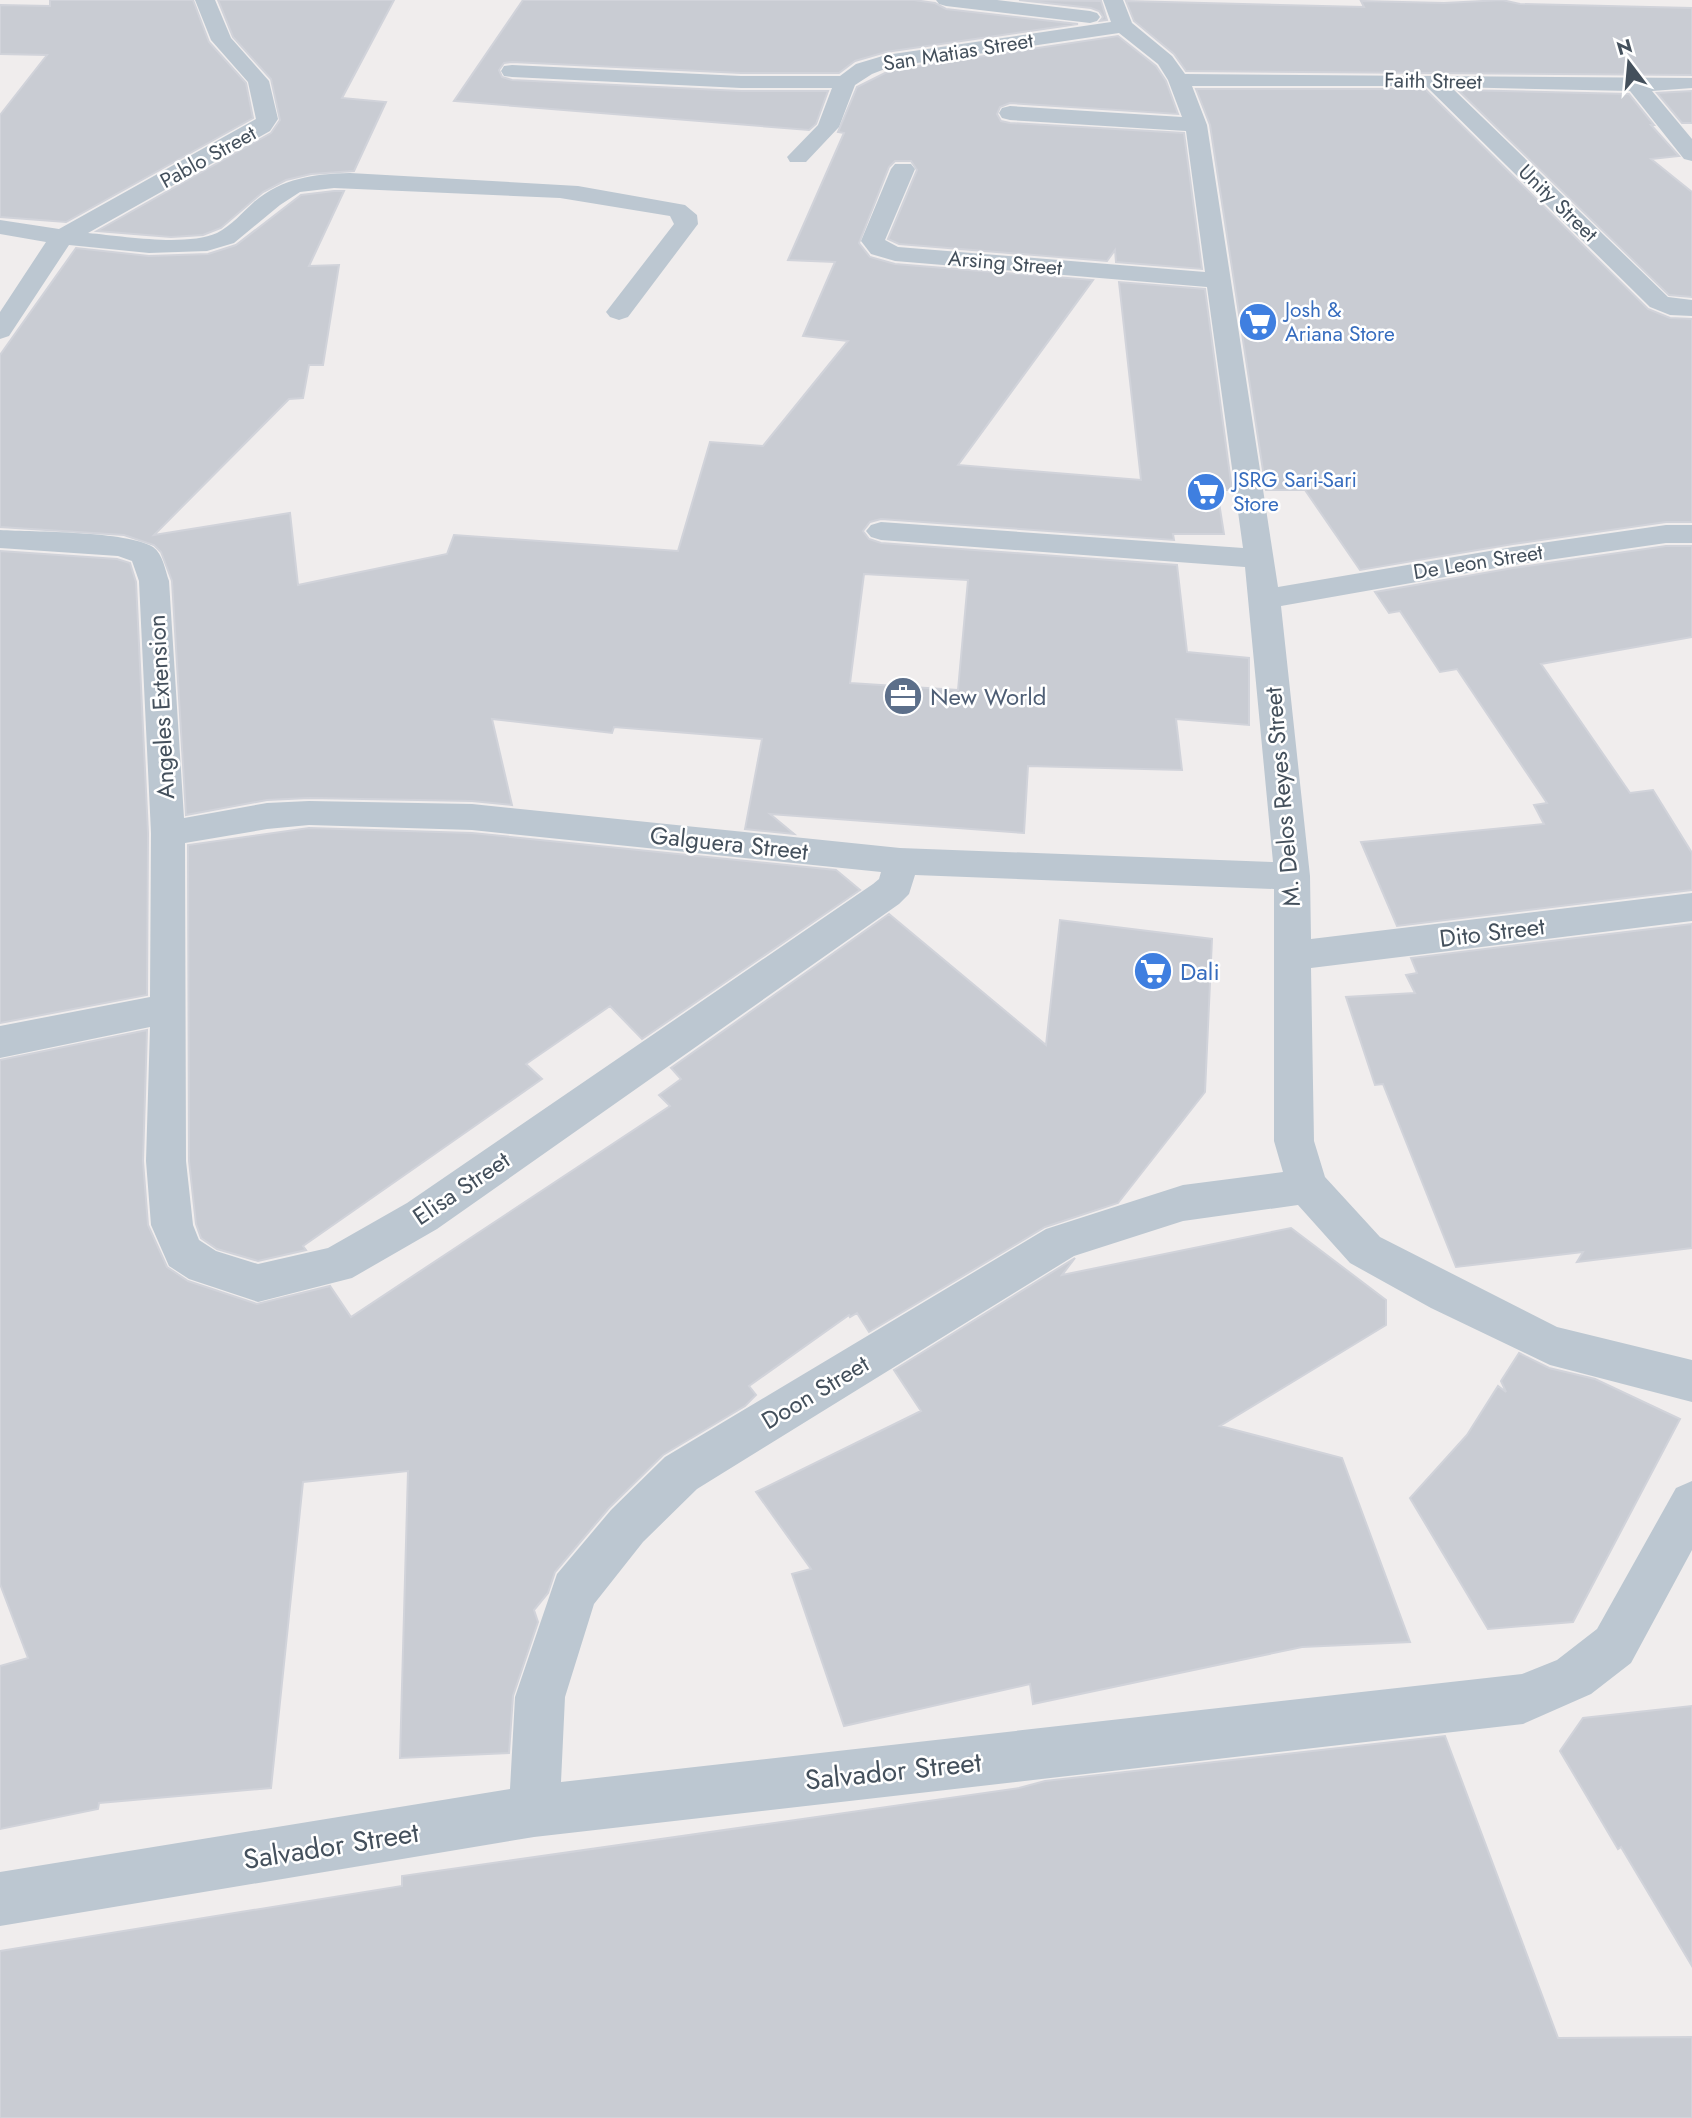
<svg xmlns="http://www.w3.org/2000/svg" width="1692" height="2118" font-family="Jost,sans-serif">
	<rect width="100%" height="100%" fill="#f0eded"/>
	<path fill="#c9ccd3" stroke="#d1d3da" stroke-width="2" fill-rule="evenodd" d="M50 0H193L209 42 246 83 253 118 66 222 0 217V115L47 55 0 54V5L50 6Z
		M218 0H394L342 98 386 102 354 171 311 174 286 180 263 192 221 228 203 235 171 237 97 231 271 133 280 120 271 79 233 37Z
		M523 0H914L935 3 946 9 1078 24 886 52 855 61 839 73H741L512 62 504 63 499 70 502 77 512 80 741 91H828L816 124 809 130 454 101Z
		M1019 0 1101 1 1107 20 1100 21 1103 17 1099 11 1091 8Z
		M1502 0 1520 4 1692 8V75L1186 71 1174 54 1134 21 1126 1 1364 7 1361 1 1444 3Z
		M1118 36 1156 66 1166 81 1178 114 1010 103 1000 107 997 114 1001 121 1010 123 1184 133 1202 269 1116 262 1115 250 1107 261 899 244 888 239 917 170 911 161H895L889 167 859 243 870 257 895 264 1093 280 958 465 1141 480 1119 282 1205 289 1232 490H1217L1224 534H1173L1174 540 881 519 870 522 863 531 869 539 881 543 1177 565 1187 652 1249 658V725L1176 719 1182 770 1028 766 1024 833 770 814 794 834 745 829 762 739 614 727 612 733 492 719 512 805 472 801 309 798 267 800 186 815 172 581 161 552 154 545 124 535 0 527V355L76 248 149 256 208 254 236 245 301 195 334 191H344L309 266 339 265 323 365H309L303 398 289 399 154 535 290 513 298 585 447 554 454 535 678 551 710 442 763 446 848 341 803 336 835 262 788 260 844 133 838 132 857 87 891 70ZM864 574 968 580 958 690 850 683Z
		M1196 89H1425L1648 309 1670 318 1692 319V522H1666L1513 544 1360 570 1305 490H1266L1210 125Z
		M1458 90 1629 94 1654 125H1651L1679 156 1651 159 1692 192V297L1669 295Z
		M1692 91V123H1682L1657 93Z
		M1666 546H1692V637L1541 664 1630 793 1653 790 1692 853V890L1397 926 1361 842 1544 824 1534 805 1547 803 1457 669 1440 672 1400 611 1389 613 1375 592 1513 568Z
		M0 551 117 559 130 563 136 582 148 833 147 995 0 1023Z
		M309 828 472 833 836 870 860 890 642 1039 610 1006 526 1064 542 1079 303 1246 306 1250 258 1261 217 1249 201 1238 196 1224 189 1161 188 845Z
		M889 914 1046 1045 1060 920 1212 939 1205 1092 1118 1203 1045 1227 869 1332 857 1313 850 1317 849 1315 749 1386 756 1395 745 1406 663 1455 609 1508 555 1572 548 1593 534 1610 538 1622 513 1696 509 1753 400 1758 408 1471 303 1482 271 1788 99 1803 98 1809 0 1829V1666L28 1658 0 1584V1060L147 1030 143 1161 148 1225 167 1267 188 1281 257 1304 330 1286 351 1317 670 1106 659 1095 681 1079 671 1068Z
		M1692 924V1248L1577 1262 1583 1252 1456 1267 1383 1084 1375 1085 1346 997 1415 993 1406 975 1417 973 1411 958Z
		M1291 1228 1386 1300V1325L1220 1426 1342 1458 1410 1642 1302 1647 1033 1704 1030 1684 844 1726 792 1574 811 1569 756 1492 921 1411 894 1370 1075 1258 1062 1275Z
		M1519 1353 1549 1368 1595 1379 1680 1419 1573 1622 1488 1629 1410 1498 1467 1435 1498 1386 1506 1392 1501 1381Z
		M1692 1706V1966L1621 1847 1618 1849 1560 1751 1583 1718Z
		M1445 1736 1558 2038 1692 2037V2118H0V1951L402 1886V1876L1019 1788 1045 1781Z"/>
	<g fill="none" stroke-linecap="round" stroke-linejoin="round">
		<path fill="#bcc7d1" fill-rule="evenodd" d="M195 0H215L231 38 269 81 278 119 270 131 88 233C122 236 185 247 217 233 231 226 243 212 254 202 282 178 314 174 350 173L578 186 685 205 697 215 698 224 628 317 619 320 610 317 606 312 674 224 670 216 560 198 334 188 300 192 280 205 234 243 207 251 149 253 69 245 9 336 0 339V312L46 242 0 234V220L59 229 256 119 248 82 211 40Z
			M936 0H997L1090 11 1097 13 1100 17 1097 21 1090 23 946 6 939 4Z
			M1103 0H1123L1132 23 1172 56 1185 74 1692 78V88L1652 91 1692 139V161L1684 159 1630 91 1451 87 1668 297 1692 300V316L1670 315 1650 307 1426 86H1192L1207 125 1278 587 1513 547 1666 525H1692V543H1666L1513 565 1281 606 1310 876 1311 939 1692 893V921L1311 968 1314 1141 1325 1177 1380 1237 1557 1327 1692 1360V1402L1550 1365 1431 1308 1350 1263 1298 1205 1183 1221 1074 1256 697 1489 643 1542 594 1604 565 1697 561 1782 1522 1674 1557 1660 1597 1629 1676 1488 1692 1481V1550L1631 1663 1591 1694 1523 1724 534 1837 0 1926V1872L510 1789 515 1697 557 1574 611 1510 665 1457 1046 1229 1183 1185 1283 1172 1274 1141V889L915 875 909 894 899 904 437 1229 352 1278 258 1302 189 1279 169 1266 151 1225 146 1161 150 1027 0 1058V1026L150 997 151 833 139 581 132 561 118 556 0 548V530C33 532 128 531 153 547 163 554 165 570 169 581L184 818 267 803 309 801 472 804 900 848 1273 862 1245 567 881 540 871 537 866 531 871 525 881 522 1243 548 1207 287 895 261 871 254 861 241 891 169 895 164H911L915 169 885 240 898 247 1205 272 1186 131 1010 120 1002 118 999 113 1002 108 1010 106 1182 117 1168 80 1158 64 1119 33 890 67 872 74 855 85 839 127 806 162H790L787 157 818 125 832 88H741L512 77 504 76 501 71 504 66 512 65 741 76H840L856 64 886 55 1111 22ZM309 825 472 830 881 872 879 879 873 884 407 1203 328 1248 258 1264 216 1251 199 1240 193 1225 186 1161 185 843 267 829Z"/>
	</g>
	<defs>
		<g id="supermarket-disc" transform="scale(2.0125)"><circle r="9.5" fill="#3f7fe0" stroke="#fff"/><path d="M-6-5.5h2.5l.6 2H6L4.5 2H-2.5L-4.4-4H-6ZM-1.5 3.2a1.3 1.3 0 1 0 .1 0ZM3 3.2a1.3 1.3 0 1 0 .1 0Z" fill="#fff"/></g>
		<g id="office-disc" transform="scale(2.0125)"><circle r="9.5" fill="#5c6f8a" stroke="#fff"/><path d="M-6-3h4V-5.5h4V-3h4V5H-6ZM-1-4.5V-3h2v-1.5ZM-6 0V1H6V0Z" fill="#fff"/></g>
	</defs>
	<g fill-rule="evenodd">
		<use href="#supermarket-disc" x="1258" y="322"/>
		<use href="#supermarket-disc" x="1206" y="492"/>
		<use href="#office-disc" x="903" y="696"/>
		<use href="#supermarket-disc" x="1153" y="971"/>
	</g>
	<g text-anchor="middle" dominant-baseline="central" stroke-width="5" stroke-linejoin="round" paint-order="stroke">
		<g font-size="21" fill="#44505c" stroke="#fff">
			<text transform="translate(958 52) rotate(-9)">San Matias Street</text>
			<text transform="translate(1433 81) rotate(1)">Faith Street</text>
			<text transform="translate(208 157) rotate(-29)">Pablo Street</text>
			<text transform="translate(1558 203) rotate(44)">Unity Street</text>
			<text transform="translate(1005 263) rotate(5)">Arsing Street</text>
			<text transform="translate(1478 562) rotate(-9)">De Leon Street</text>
		</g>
		<g font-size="21" fill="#366cbe" stroke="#fff" text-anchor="start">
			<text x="1285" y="310">Josh &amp;<tspan x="1285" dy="24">Ariana Store</tspan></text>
			<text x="1233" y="480">JSRG Sari-Sari<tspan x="1233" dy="24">Store</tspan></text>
		</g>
		<g font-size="24" fill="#4e5e75" stroke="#fff" text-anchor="start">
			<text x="930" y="696">New World</text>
		</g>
		<g font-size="24" fill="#44505c" stroke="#fff">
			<text transform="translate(161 707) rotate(-93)">Angeles Extension</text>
			<text transform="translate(1282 797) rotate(-95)">M. Delos Reyes Street</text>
			<text transform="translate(729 843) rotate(6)">Galguera Street</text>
			<text transform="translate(1492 932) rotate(-7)">Dito Street</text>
			<text transform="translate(461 1188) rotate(-34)">Elisa Street</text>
			<text transform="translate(815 1392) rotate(-31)">Doon Street</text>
		</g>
		<g font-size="24" fill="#366cbe" stroke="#fff" text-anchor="start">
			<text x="1180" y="971">Dali</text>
		</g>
		<g font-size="28" fill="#44505c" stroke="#fff">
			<text transform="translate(893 1771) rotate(-6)">Salvador Street</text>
			<text transform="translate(331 1846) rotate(-9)">Salvador Street</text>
		</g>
	</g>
	<g transform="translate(1629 63) rotate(344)" stroke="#ffffff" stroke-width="5" paint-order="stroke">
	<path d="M0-5L12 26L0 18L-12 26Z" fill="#44505c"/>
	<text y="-10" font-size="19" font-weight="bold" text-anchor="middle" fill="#44505c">N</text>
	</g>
</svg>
